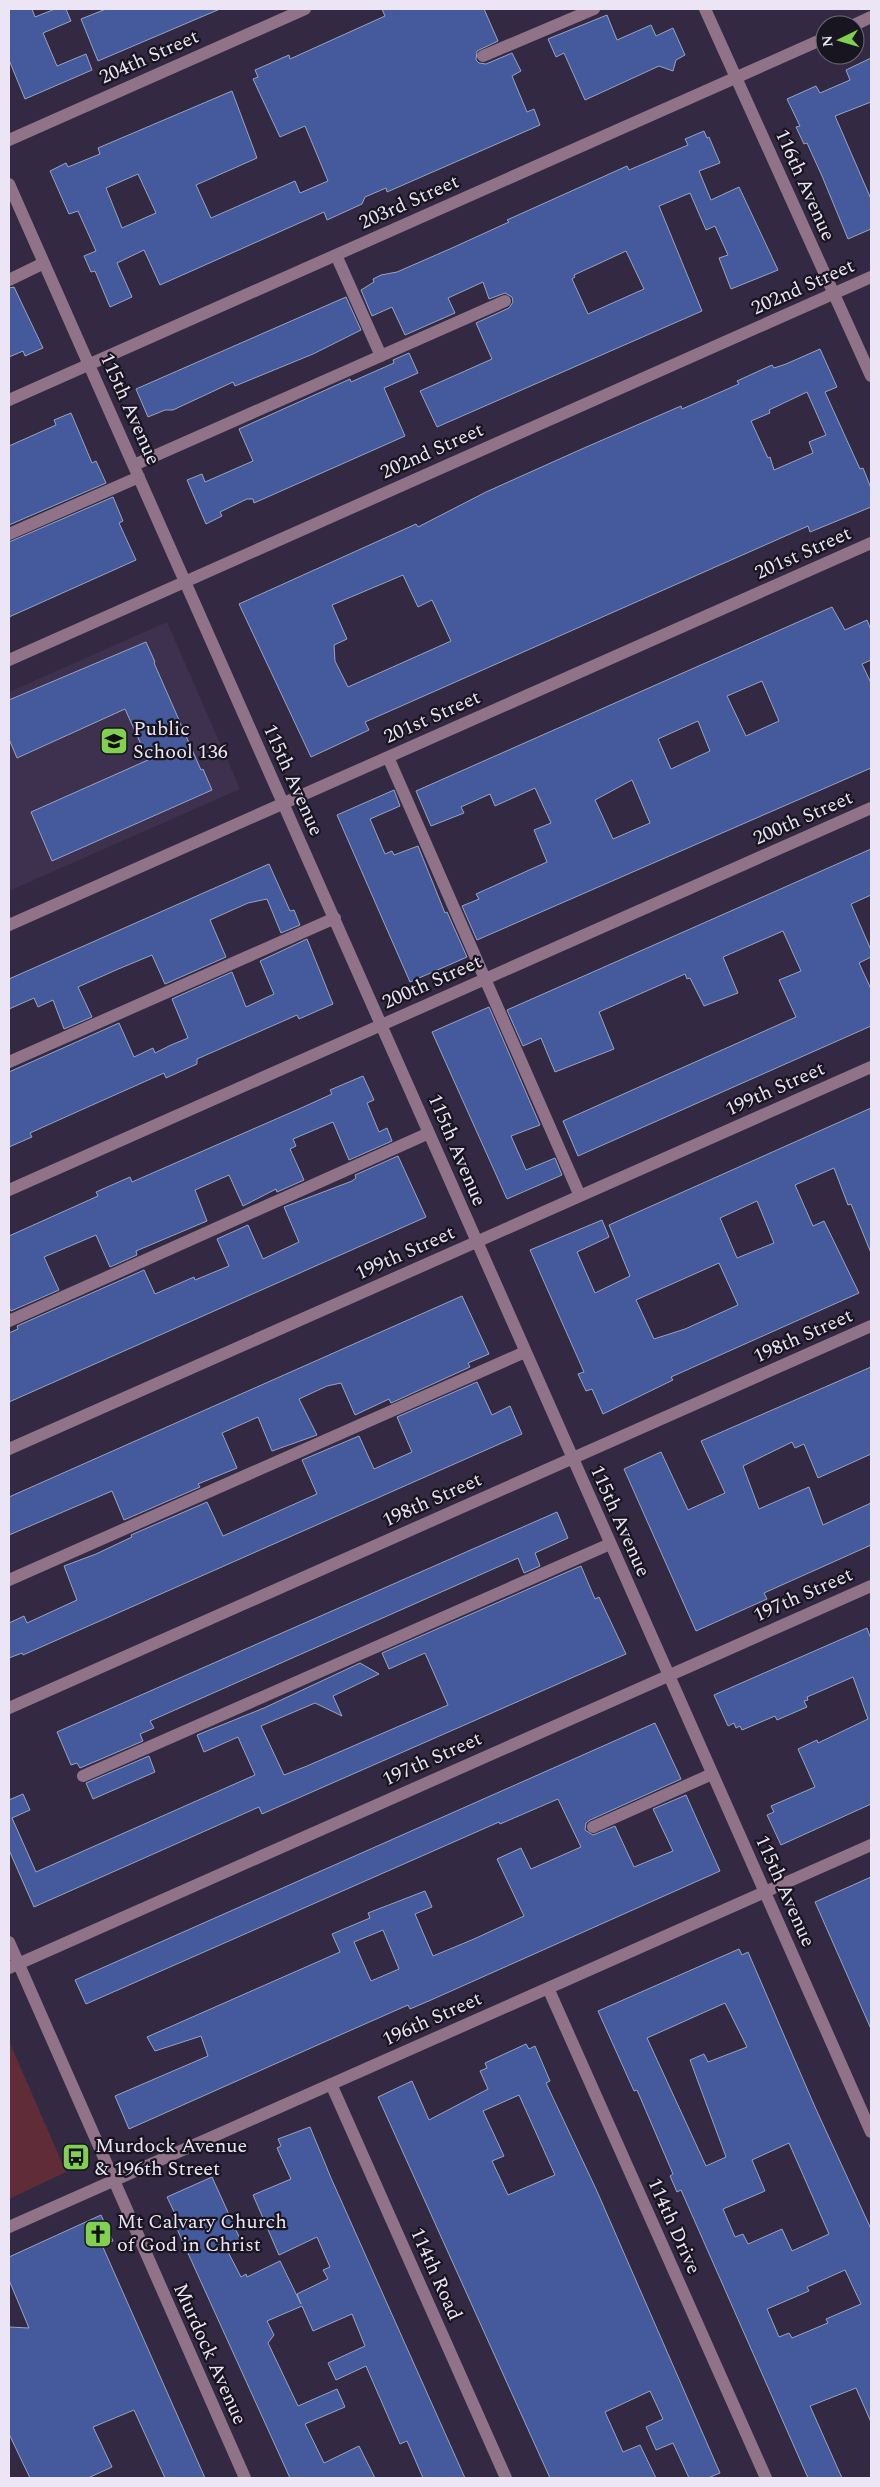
<svg xmlns="http://www.w3.org/2000/svg" width="880" height="2487" font-family="Spectral,serif">
	<rect width="100%" height="100%" fill="#332942"/>
	<path fill="#3d314f" d="M167 622 240 789 9 891V692Z"/>
	<path fill="#602c38" d="M9 2041 66 2172 9 2199Z"/>
	<path fill="#445a9c" stroke="#98a4c1" fill-rule="evenodd" d="M9 9H32L35 17 55 9H66L71 21 43 33 57 66 86 54 92 70 25 99 9 60Z
		M106 9H220L98 61 81 19Z
		M382 9H484L498 41 477 51 476 60 479 63 486 64 512 53 521 71 512 76 527 112 534 109 540 125 387 192 386 188 365 197 362 204 327 220 324 212 160 285 144 250 117 263 132 297 110 307 95 271 91 272 84 256 96 251 78 211 69 214 50 171 66 163 68 167 100 154 98 148 232 91 257 158 196 185 211 218 295 181 300 193 328 181 305 126 280 137 253 79 258 77 255 70 289 55 290 59 385 16ZM138 174 156 213 122 228 106 188Z
		M607 15 617 40 651 25 656 36 673 28 685 55 676 60 673 71 659 66 585 100 564 53 556 57 548 39Z
		M871 58V102L835 116 871 199V229L848 239 822 176 807 143 804 144 796 127 800 126 787 99 816 86 820 93 850 80 846 70Z
		M704 131 707 138 709 137 720 163 699 171 711 200 739 187 778 270 731 289 719 258 728 255 715 226 706 230 690 193 659 206 702 311 437 427 420 391 492 359 476 323 509 308 513 302 512 297 505 293 489 299 483 282 448 298 455 313 405 335 392 307 372 316 361 290 374 282 373 279 381 275 397 272 452 248 509 222 507 220 627 166 629 170 688 145 685 139ZM626 251 644 289 588 314 572 279 575 277 574 275Z
		M14 287 43 348 25 356 23 351 9 357V288Z
		M346 297 361 330 313 354 235 386 233 382 173 410H165L148 417 136 389Z
		M820 349 837 387 825 392 860 469 863 468 871 488V507L810 532 808 526 399 707 365 722 369 730 311 757 239 604 416 524 418 527 486 492 584 448 681 406 682 409 739 384 737 381 772 365 774 368 786 364ZM807 392 826 435 809 442 813 453 774 470 770 457 768 458 751 421 770 413 769 410ZM403 575 418 607 432 600 451 641 348 687 335 661 334 645 347 639 332 605Z
		M409 353 418 373 384 388 405 436 254 503 253 499H247L220 512 222 516 206 524 187 480 202 474 205 482 253 461 239 429 350 379 351 382 394 363 393 360Z
		M71 413 92 463 96 461 106 483 9 525V446L56 425 54 420Z
		M113 497 123 521 119 523 136 560 9 617V542Z
		M832 607 845 630 867 620 871 630V660L862 664 871 683V768L477 940 462 906 479 899 476 894 547 862 534 830 551 823 535 788 495 806 490 794 461 807 464 813 431 826 416 791ZM762 681 779 721 746 736 727 696ZM698 721 710 751 671 769 658 739ZM632 780 650 823 613 839 595 800Z
		M146 642 155 662 154 663 201 770 203 769 212 790 52 861 31 812 148 760 125 709 17 758 9 739V700Z
		M394 790 400 806 370 819 385 854 392 851 394 855 418 846 445 913 447 912 467 957 410 982 337 815Z
		M871 849V895L851 904 871 950V957L859 963 871 989V1026L578 1156 563 1121 796 1017 779 980 801 971 783 931 723 957 738 993 704 1006 690 978 687 979 685 974 599 1012 614 1049 555 1072 541 1038 523 1046 507 1010Z
		M269 864 290 911 294 910 300 925 281 933 267 899 248 903 210 920 226 957 165 984 152 955 116 970 78 987 92 1017 64 1029 53 1000 38 1007 34 998 9 1009V979Z
		M307 939 333 1004 299 1019 297 1015 197 1059V1064L166 1078 164 1073 81 1110 30 1133 32 1137 9 1147V1072L119 1023 134 1057 153 1048 155 1053 171 1045 188 1038 172 999 232 972 246 1007 274 994 260 961Z
		M489 1007 540 1125 511 1136 526 1170 555 1158 562 1175 507 1199 432 1032Z
		M363 1076 374 1100 367 1103 379 1132 387 1128 392 1141 349 1160 333 1122 293 1139 296 1146 290 1149 304 1180 277 1192 276 1189 243 1206 229 1175 195 1190 207 1221 136 1251 137 1255 110 1267 96 1235 44 1257 59 1290 11 1311 9 1307V1236L98 1196 96 1192 130 1177 132 1182 299 1109 332 1094 330 1090Z
		M871 1108V1253L851 1204 848 1205 834 1168 795 1185 813 1226 824 1221 859 1293 671 1377 673 1380 603 1414 592 1389 586 1391 578 1374 584 1372 530 1250 602 1220 609 1237 577 1252 595 1293 630 1276 609 1225ZM757 1201 774 1243 737 1258 720 1218ZM719 1263 738 1305 685 1329 654 1339 636 1300Z
		M398 1156 426 1217 9 1402V1333L18 1329 17 1326 144 1270 155 1294 194 1277 195 1280 229 1266 217 1239 248 1225 263 1259 299 1242 284 1207 352 1181 356 1178 355 1175Z
		M462 1296 489 1354 468 1363 470 1367 391 1403 389 1399 355 1415 341 1383 327 1386 299 1399 317 1435 272 1451 258 1417 222 1433 237 1468 198 1484 200 1487 124 1520 112 1491 9 1535V1497Z
		M871 1367V1454L818 1478 804 1444 795 1448 792 1442 743 1466 759 1509 809 1487 823 1525 871 1503V1545L764 1593 767 1599 696 1631 624 1469 661 1452 688 1510 725 1493 701 1441Z
		M477 1382 492 1415 510 1406 522 1434 23 1655 22 1653 9 1658V1623L24 1616 27 1623 77 1600 64 1566 96 1554 132 1537 131 1535 207 1502 223 1536 317 1494 302 1460 359 1436 374 1469 412 1452 397 1417Z
		M557 1512 568 1538 535 1553 540 1566 524 1573 518 1558 150 1721 154 1728 140 1734 143 1741 80 1768 77 1763 71 1765 57 1732Z
		M581 1566 595 1599 599 1597 626 1654 271 1810 262 1814 259 1807 34 1907 9 1850V1800L23 1794 30 1810 12 1818 36 1872 255 1775 238 1737 204 1752 197 1735 264 1708 360 1663 379 1674 333 1696 342 1716 315 1703 261 1726 284 1775 307 1766 448 1705 425 1653 389 1669 382 1653Z
		M867 1628 871 1639V1804L781 1845 767 1815 774 1812 771 1806 815 1787 798 1749 817 1740 818 1743 868 1719 853 1677 807 1697 808 1700 804 1701 807 1707 777 1720 775 1716 742 1730 740 1726 736 1728 734 1723 728 1726 714 1695Z
		M655 1723 681 1779 590 1820 586 1823 585 1830 593 1835 615 1826 634 1867 673 1851 653 1809 686 1795 720 1871 431 2000 410 2009 408 2005 349 2031 129 2129 115 2096 208 2056 201 2036 155 2051 147 2037 340 1952 332 1934 370 1918 368 1913 425 1891 432 1907 415 1914 433 1956 474 1939 524 1916 497 1859 521 1848 531 1869 581 1847 558 1799 500 1824 499 1822 86 2004 75 1980ZM383 1930 399 1969 371 1981 354 1942Z
		M149 1756 155 1772 93 1799 86 1783Z
		M871 1877V2029L815 1902Z
		M739 1949 742 1955 748 1952 815 2107 871 2229V2422L856 2388 810 2406 842 2478H808L681 2190 677 2192 670 2176 673 2174 637 2090 634 2091 598 2011ZM725 2003 747 2047 708 2062 704 2054 690 2060 726 2157 706 2166 647 2038ZM789 2143 829 2234 792 2251 782 2229 748 2244 743 2234 735 2237 723 2209 765 2191 752 2160ZM845 2270 861 2304 826 2319 828 2323 792 2338 789 2333 779 2337 767 2309 809 2291 807 2287Z
		M526 2044 529 2049 535 2046 550 2081 546 2083 596 2189 720 2473 708 2478H689L673 2443 656 2450 646 2427 663 2419 650 2391 605 2412 623 2452 640 2445 656 2478H550L378 2097 412 2081 429 2120 488 2089 480 2071 487 2068 485 2063ZM519 2095 555 2175 508 2195 492 2161 504 2156 483 2111Z
		M310 2127 331 2178 465 2478H423L407 2441 400 2444 366 2366 336 2380 328 2363 365 2346 352 2314 313 2331 302 2306 267 2321 274 2335 268 2343 298 2406 337 2389 345 2407 305 2424 324 2463 359 2446 375 2478H290L172 2218 176 2216 167 2197 212 2177 241 2241 226 2248 241 2277 246 2274 247 2277 280 2261 301 2304 297 2294 328 2279 323 2270 330 2267 317 2237 279 2255 253 2195 291 2179 277 2148 281 2146 278 2139Z
		M101 2215 113 2241 102 2245 205 2478H165L134 2410 93 2427 112 2467 88 2478H30L9 2434V2327L29 2328 9 2280V2257Z"/>
	<g fill="none" stroke-linecap="round" stroke-linejoin="round">
		<path stroke="#907389" stroke-width="12" d="M705 9 871 376
			M854 25 871 17
			M483 56 594 9
			M9 140 305 9
			M9 184 871 2132
			M336 255 381 356
			M9 280 44 263
			M9 400 825 38
			M134 465 505 301
			M9 534 139 477
			M9 660 871 277
			M388 757 580 1196
			M9 925 871 543
			M9 1062 335 918
			M9 1190 871 808
			M9 1321 429 1133
			M9 1449 871 1067
			M9 1580 525 1352
			M9 1708 871 1326
			M83 1776 610 1544
			M593 1827 712 1774
			M9 1942 245 2478
			M9 1968 871 1586
			M548 1988 766 2478
			M331 2084 506 2478
			M9 2227 871 1845"/>
	</g>
	<defs>
		<g id="school-square" transform="scale(1.4375)"><rect x="-9" y="-9" width="18" height="18" rx="4" fill="#82d04f" stroke="#181420"/><path d="M0-5L7-2L0 1L-7-2ZM-4 1L0 2.5L4 1V4Q0 6-4 4Z" fill="#111"/></g>
		<g id="bus-square" transform="scale(1.4375)"><rect x="-9" y="-9" width="18" height="18" rx="4" fill="#82d04f" stroke="#181420"/><path d="M-5-6H5V4H4V6H2V4H-2V6H-4V4H-5ZM-3.5-4V0h7V-4ZM-3.5 1.2v1.5H-2V1.2ZM2 1.2v1.5H3.5V1.2Z" fill="#111"/></g>
		<g id="church-square" transform="scale(1.4375)"><rect x="-9" y="-9" width="18" height="18" rx="4" fill="#82d04f" stroke="#181420"/><path d="M-1.2-6h2.4v3.5h3.3v2.4h-3.3V6h-2.4V-.1h-3.3v-2.4h3.3Z" fill="#111"/></g>
	</defs>
	<g fill-rule="evenodd">
		<use href="#school-square" x="114" y="741"/>
		<use href="#bus-square" x="76" y="2157"/>
		<use href="#church-square" x="98" y="2234"/>
	</g>
	<g text-anchor="middle" dominant-baseline="central" stroke-width="4.5" stroke-linejoin="round" paint-order="stroke">
		<g font-size="20" fill="#ebe5f5" stroke="#181420">
			<text transform="translate(149 57) rotate(-24)">204th Street</text>
			<text transform="translate(805 185) rotate(66)">116th Avenue</text>
			<text transform="translate(409 202) rotate(-24)">203rd Street</text>
			<text transform="translate(803 287) rotate(-24)">202nd Street</text>
			<text transform="translate(130 409) rotate(66)">115th Avenue</text>
			<text transform="translate(432 451) rotate(-24)">202nd Street</text>
			<text transform="translate(803 553) rotate(-24)">201st Street</text>
			<text transform="translate(432 717) rotate(-24)">201st Street</text>
			<text transform="translate(293 780) rotate(66)">115th Avenue</text>
			<text transform="translate(803 818) rotate(-24)">200th Street</text>
			<text transform="translate(432 982) rotate(-24)">200th Street</text>
			<text transform="translate(775 1089) rotate(-24)">199th Street</text>
			<text transform="translate(457 1150) rotate(67)">115th Avenue</text>
			<text transform="translate(405 1253) rotate(-24)">199th Street</text>
			<text transform="translate(803 1336) rotate(-24)">198th Street</text>
			<text transform="translate(432 1500) rotate(-24)">198th Street</text>
			<text transform="translate(620 1521) rotate(66)">115th Avenue</text>
			<text transform="translate(803 1595) rotate(-24)">197th Street</text>
			<text transform="translate(432 1759) rotate(-24)">197th Street</text>
			<text transform="translate(785 1891) rotate(66)">115th Avenue</text>
			<text transform="translate(432 2019) rotate(-24)">196th Street</text>
			<text transform="translate(674 2226) rotate(66)">114th Drive</text>
			<text transform="translate(436 2274) rotate(66)">114th Road</text>
			<text transform="translate(210 2354) rotate(66)">Murdock Avenue</text>
		</g>
		<g font-size="20" fill="#ebe5f5" stroke="#181420" text-anchor="start">
			<text x="133" y="729">Public<tspan x="133" dy="23">School 136</tspan></text>
			<text x="95" y="2146">Murdock Avenue<tspan x="95" dy="23">&amp; 196th Street</tspan></text>
			<text x="117" y="2222">Mt Calvary Church<tspan x="117" dy="23">of God in Christ</tspan></text>
		</g>
	</g>
	<rect width="880" height="2487" fill="none" stroke="#ebe5f5" stroke-width="20"/>
	<g transform="translate(840 40) rotate(265)"><circle r="24" fill="#181420" stroke="#6c6875"/>
	<path d="M0-4L9 19L0 12L-9 19Z" fill="#82d04f"/>
	<text y="-8" font-size="14" font-weight="bold" text-anchor="middle" fill="#ebe5f5">N</text>
	</g>
</svg>
